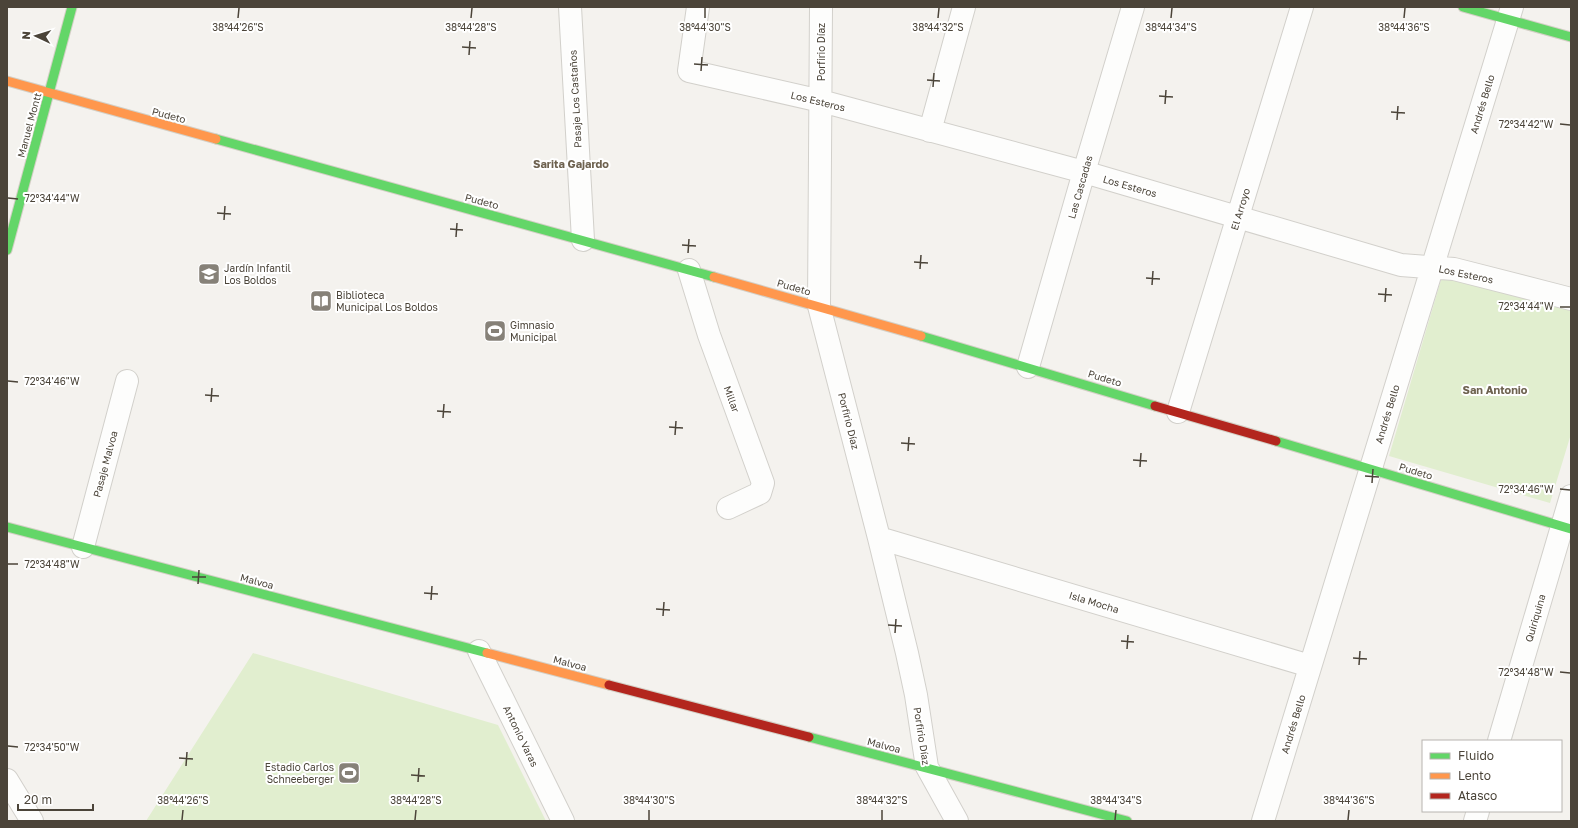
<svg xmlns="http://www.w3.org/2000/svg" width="1578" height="828" font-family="'Golos Text',sans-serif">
	<rect width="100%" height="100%" fill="#f4f2ee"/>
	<path fill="#e1eecf" d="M1443 273 1571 311V434L1550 503 1389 456Z
		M253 653 498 725 546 821H146Z"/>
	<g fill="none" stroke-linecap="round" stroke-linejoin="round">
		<g stroke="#d2d0cb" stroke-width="24">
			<path id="street" d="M570 7 583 240
				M698 7 689 71 821 101 1084 172 1401 265 1454 269 1571 299
				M821 7 819 306 879 538 907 653 916 695 927 767 957 821
				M930 131 964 7
				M689 270 709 335 763 483 760 493 728 508
				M1028 367 1084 172 1133 7
				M1178 412 1302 7
				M879 538 1310 666
				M83 547 127 381
				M479 651 563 821
				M1499 741 1571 496
				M7 780 32 821
				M1263 821 1512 7
				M1475 821 1478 811"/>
		</g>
		<g stroke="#d3cfc5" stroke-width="11">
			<path id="fast" d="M1463 7 1571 37
				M216 139 714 277
				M7 250 72 7
				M921 336 1155 406
				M1276 441 1571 529
				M7 527 487 653
				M809 737 1127 821"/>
		</g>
		<g stroke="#d3cfc5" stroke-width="11">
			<path id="slow" d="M7 81 216 139
				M714 277 921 336
				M487 653 609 685"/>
		</g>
		<g stroke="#d3cfc5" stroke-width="11">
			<path id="jam" d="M1155 406 1276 441
				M609 685 809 737"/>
		</g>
		<use href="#street" stroke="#fdfdfc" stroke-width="22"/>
		<use href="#fast" stroke="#63d668" stroke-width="9"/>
		<use href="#slow" stroke="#ff974d" stroke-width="9"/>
		<use href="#jam" stroke="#b3261e" stroke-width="9"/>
	</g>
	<path fill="none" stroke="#4b4439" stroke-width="1.5" d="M238 18 239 8M471 18 472 8M705 18V8M938 18 939 8M1171 18 1172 8M1404 18 1405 8M462 47 476 48M469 55 470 41M694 64 708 65M701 71 702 57M927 80 940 81M933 87 934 73M1159 96 1173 97M1165 104 1166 90M1391 112 1405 113M1397 120 1398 106M1560 124 1570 125M8 198 18 199M217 213 231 214M224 220 225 206M450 229 463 230M456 237 457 223M682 245 696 246M688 253 689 239M914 262 928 263M920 269 921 255M1146 278 1160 279M1152 285 1153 271M1378 294 1392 295M1385 302 1386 288M1560 307H1570M8 381 18 382M205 395 219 396M211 402 212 388M437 411 451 412M443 418 444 404M669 427 683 428M675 435 676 421M901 443 915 444M908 451 909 437M1133 460 1147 461M1140 467 1141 453M1365 476 1379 477M1372 483 1373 469M1560 489 1570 490M8 564H18M192 577H206M198 584 199 570M424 593 438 594M431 600 432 586M656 609 670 610M663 616 664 602M888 625 902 626M895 633 896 619M1121 641 1134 642M1127 649 1128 635M1353 658 1367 659M1359 665 1360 651M1560 672 1570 673M8 746 18 747M179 758 193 759M186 766 187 752M411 775 425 776M418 782 419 768M182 820 183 810M415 820 416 810M649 820V810M882 820V810M1115 820 1116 810M1348 820 1349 810"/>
	<defs>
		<g id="school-square" transform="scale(1.15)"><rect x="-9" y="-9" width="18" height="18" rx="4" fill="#868178" stroke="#fff"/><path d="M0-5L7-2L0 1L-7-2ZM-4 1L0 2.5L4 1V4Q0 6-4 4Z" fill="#fff"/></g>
		<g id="library-square" transform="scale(1.15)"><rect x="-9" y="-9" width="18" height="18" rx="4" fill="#868178" stroke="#fff"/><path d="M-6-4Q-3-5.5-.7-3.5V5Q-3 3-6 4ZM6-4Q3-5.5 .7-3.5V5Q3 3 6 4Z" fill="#fff"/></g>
		<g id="stadium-square" transform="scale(1.15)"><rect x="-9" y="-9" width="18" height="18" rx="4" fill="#868178" stroke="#fff"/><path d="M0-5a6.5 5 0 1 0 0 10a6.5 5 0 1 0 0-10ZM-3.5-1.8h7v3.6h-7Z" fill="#fff"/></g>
	</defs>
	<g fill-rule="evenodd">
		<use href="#school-square" x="209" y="274"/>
		<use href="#library-square" x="321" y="301"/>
		<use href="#stadium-square" x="495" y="331"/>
		<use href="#stadium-square" x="349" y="773"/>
	</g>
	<g text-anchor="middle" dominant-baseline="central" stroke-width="4" stroke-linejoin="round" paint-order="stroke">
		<g font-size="10" fill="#4b4439" stroke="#fff">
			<text transform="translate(821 52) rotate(-90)">Porfirio Díaz</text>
			<text transform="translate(575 99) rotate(-93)">Pasaje Los Castaños</text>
			<text transform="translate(818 101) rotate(14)">Los Esteros</text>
			<text transform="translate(1482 104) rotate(-73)">Andrés Bello</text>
			<text transform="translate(169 115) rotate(15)">Pudeto</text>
			<text transform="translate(29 125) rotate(-75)">Manuel Montt</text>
			<text transform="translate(1130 186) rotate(16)">Los Esteros</text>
			<text transform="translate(1080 187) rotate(-74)">Las Cascadas</text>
			<text transform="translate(482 201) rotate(15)">Pudeto</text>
			<text transform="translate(1240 209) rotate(-73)">El Arroyo</text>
			<text transform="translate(1466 274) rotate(12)">Los Esteros</text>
			<text transform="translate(794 287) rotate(16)">Pudeto</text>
			<text transform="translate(1105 378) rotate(17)">Pudeto</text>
			<text transform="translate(732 399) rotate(70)">Millar</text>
			<text transform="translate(1387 414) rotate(-73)">Andrés Bello</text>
			<text transform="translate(849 421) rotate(76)">Porfirio Díaz</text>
			<text transform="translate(105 464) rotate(-75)">Pasaje Malvoa</text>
			<text transform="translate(1416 471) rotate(17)">Pudeto</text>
			<text transform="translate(257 581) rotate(15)">Malvoa</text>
			<text transform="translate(1094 602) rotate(17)">Isla Mocha</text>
			<text transform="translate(1535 618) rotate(-74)">Quiriquina</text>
			<text transform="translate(570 663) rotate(15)">Malvoa</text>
			<text transform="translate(1293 724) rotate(-73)">Andrés Bello</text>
			<text transform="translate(521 736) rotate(64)">Antonio Varas</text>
			<text transform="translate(922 736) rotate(81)">Porfirio Díaz</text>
			<text transform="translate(884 745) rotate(15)">Malvoa</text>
		</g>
		<g font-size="10" fill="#4b4439" stroke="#fff" text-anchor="start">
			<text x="224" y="268">Jardín Infantil<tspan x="224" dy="12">Los Boldos</tspan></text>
			<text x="336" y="295">Biblioteca<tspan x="336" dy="12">Municipal Los Boldos</tspan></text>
			<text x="510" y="325">Gimnasio<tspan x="510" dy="12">Municipal</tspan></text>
			<text x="334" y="767" text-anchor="end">Estadio Carlos<tspan x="334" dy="12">Schneeberger</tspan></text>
		</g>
		<g font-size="11" font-weight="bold" fill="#6e6250" stroke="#fff">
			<text x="571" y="163">Sarita Gajardo</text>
			<text x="1495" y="389">San Antonio</text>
		</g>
	</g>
	<g font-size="10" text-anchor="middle" fill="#4b4439" stroke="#fff" stroke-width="4" stroke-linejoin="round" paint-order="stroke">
		<text x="238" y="31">38°44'26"S</text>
		<text x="471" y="31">38°44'28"S</text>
		<text x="705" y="31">38°44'30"S</text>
		<text x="938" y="31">38°44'32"S</text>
		<text x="1171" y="31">38°44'34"S</text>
		<text x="1404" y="31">38°44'36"S</text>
		<text x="1526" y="128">72°34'42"W</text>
		<text x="52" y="202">72°34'44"W</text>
		<text x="1526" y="310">72°34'44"W</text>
		<text x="52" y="385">72°34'46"W</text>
		<text x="1526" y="493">72°34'46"W</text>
		<text x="52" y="568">72°34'48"W</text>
		<text x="1526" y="676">72°34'48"W</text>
		<text x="52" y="751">72°34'50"W</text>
		<text x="183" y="804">38°44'26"S</text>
		<text x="416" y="804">38°44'28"S</text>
		<text x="649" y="804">38°44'30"S</text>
		<text x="882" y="804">38°44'32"S</text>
		<text x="1116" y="804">38°44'34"S</text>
		<text x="1349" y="804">38°44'36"S</text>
	</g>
	<rect width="1578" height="828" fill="none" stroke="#4b4439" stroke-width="16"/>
	<rect x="1422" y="740" width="140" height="72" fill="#ffffff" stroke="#b7b4b0"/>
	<rect x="1430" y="753" width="20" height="6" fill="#63d668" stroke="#b7b4b0"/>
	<text x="1458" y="760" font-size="12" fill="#4b4439">Fluido</text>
	<rect x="1430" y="773" width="20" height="6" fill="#ff974d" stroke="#b7b4b0"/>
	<text x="1458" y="780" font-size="12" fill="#4b4439">Lento</text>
	<rect x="1430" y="793" width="20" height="6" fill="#b3261e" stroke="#b7b4b0"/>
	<text x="1458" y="800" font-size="12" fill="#4b4439">Atasco</text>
	<g transform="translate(36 36) rotate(274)" stroke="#ffffff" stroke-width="3" paint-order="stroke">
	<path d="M0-3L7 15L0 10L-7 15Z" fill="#4b4439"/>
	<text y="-6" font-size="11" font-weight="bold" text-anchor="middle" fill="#4b4439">N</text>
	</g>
	<path d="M18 804v6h75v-6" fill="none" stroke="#4b4439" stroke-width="2"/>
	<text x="24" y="804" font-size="12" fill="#4b4439" stroke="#ffffff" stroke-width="3" paint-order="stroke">20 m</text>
</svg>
